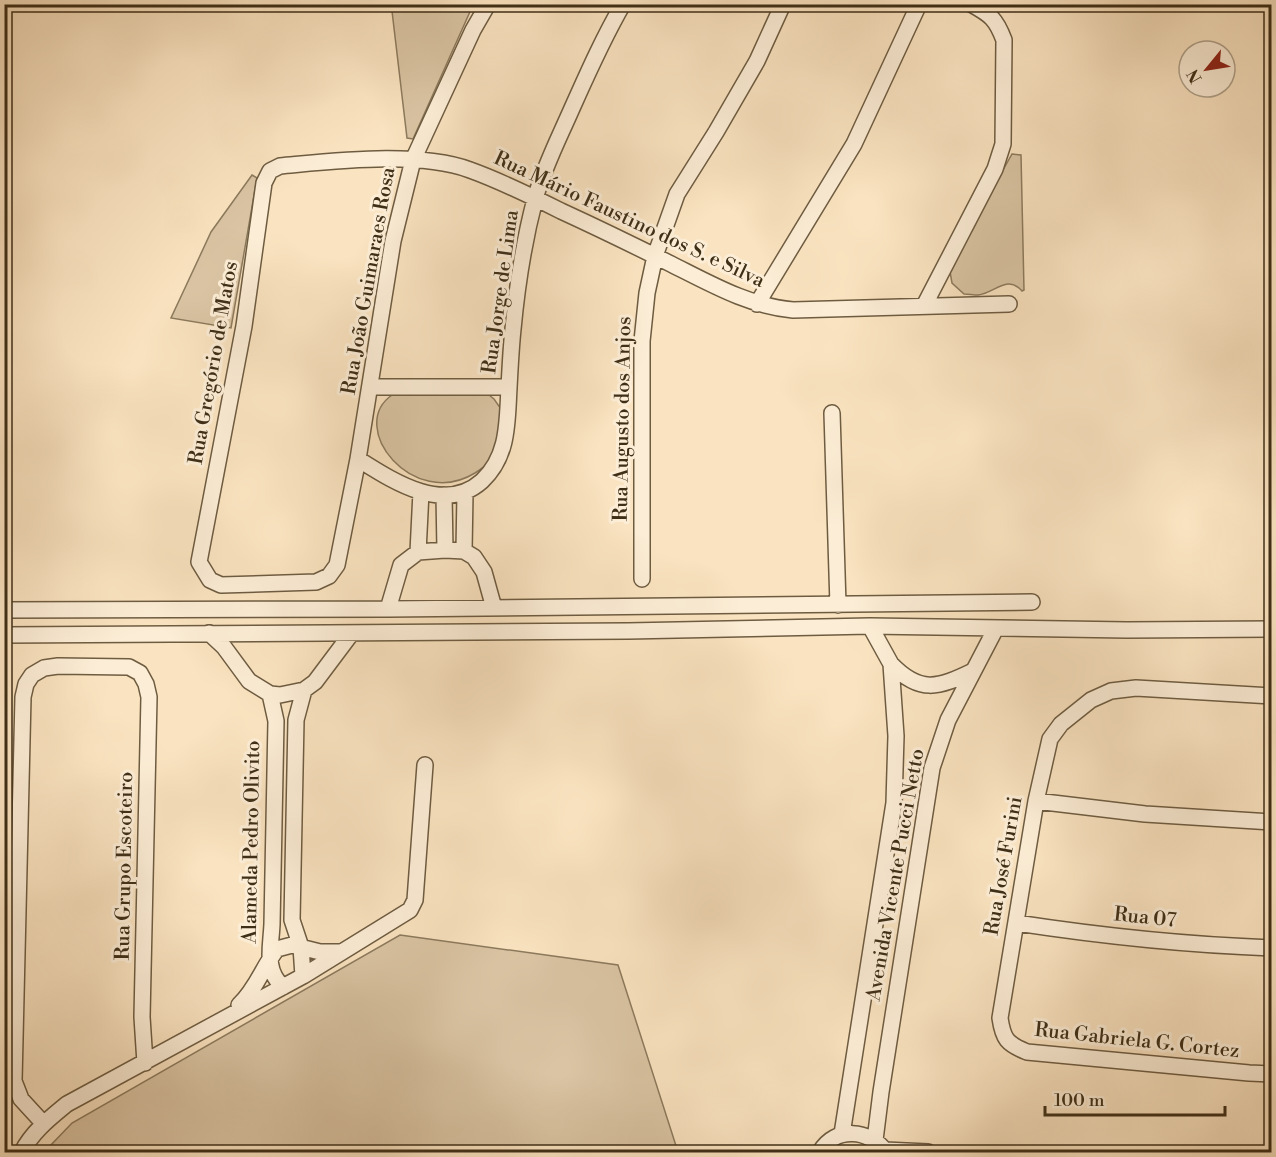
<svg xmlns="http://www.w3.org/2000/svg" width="1276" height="1157" font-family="'Libre Bodoni',serif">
	<rect width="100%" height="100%" fill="#fae3c0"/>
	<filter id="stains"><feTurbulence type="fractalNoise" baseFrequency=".00333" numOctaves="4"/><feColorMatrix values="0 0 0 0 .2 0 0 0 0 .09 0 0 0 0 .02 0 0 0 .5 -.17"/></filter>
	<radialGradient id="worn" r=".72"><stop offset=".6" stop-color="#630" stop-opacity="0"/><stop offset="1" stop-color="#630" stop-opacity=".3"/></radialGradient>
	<path fill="#dac4a3" stroke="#8c7a5d" stroke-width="1.5" d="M409 5H473L413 139 407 138 392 11Z
		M1012 154 1021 155 1024 290 1022 291C1007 274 995 293 978 295 974 295 968 294 964 294L952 283 949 266Z
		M252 175 257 178 231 328 171 318 211 232Z
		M484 391 494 399 501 409C500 422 500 437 497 450 495 460 483 468 475 473 413 511 346 427 392 395Z
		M400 935 618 965 678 1152H47L50 1146 72 1123Z"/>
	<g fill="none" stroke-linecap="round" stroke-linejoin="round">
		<g stroke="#6e5c41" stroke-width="18">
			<path id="minor" d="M488 4 473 30 413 160 393 241 358 459 337 565 329 576 316 582 221 585 210 580 199 562 244 326 264 183 270 171 280 166C336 161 418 151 470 170 501 181 531 196 561 211 598 228 635 246 671 264 711 284 749 306 793 310L1009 304
				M757 304 854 144 919 4
				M924 306 995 169 1003 144 1004 40C996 19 991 15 971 4
				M370 387H509
				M832 413 838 605
				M358 459C393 481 444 515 482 481 509 456 507 421 509 388 510 368 511 348 513 329 517 286 524 241 535 199 543 170 557 142 569 115 586 77 602 40 623 4
				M444 495 445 550
				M464 551 465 493
				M418 552 421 492
				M642 579V341L647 293 655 256 677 194 716 132 757 61 783 4
				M388 609 401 565 418 552 445 550 464 551 474 557 484 572 494 608
				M4 610 388 609 1032 602
				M209 633 224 647 249 681 270 694 280 695 304 690 315 682 351 634
				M4 635 628 631 870 626 1127 630 1272 629
				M891 664C920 694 938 688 973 671
				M270 694 276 721 272 924C271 948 264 970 283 987
				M1272 696 1136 688 1111 691 1091 700 1061 724 1050 739 1036 801 1000 1018C1003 1039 1007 1044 1027 1052L1249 1073 1272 1074
				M1036 801 1145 814 1272 822
				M1016 923C1101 936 1186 945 1272 948
				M303 976 301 947 292 920 296 720 304 690
				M239 1005C257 988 262 968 277 949L292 945 320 952H339
				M43 1123 21 1099 14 1081 23 697 26 684 32 675 44 668 58 666 129 667 140 673 146 684 149 697 142 1017 145 1063
				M842 1134 894 803 896 736 891 664 870 626
				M875 1140 881 1092 932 768 948 720 996 628
				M885 1150 928 1152
				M22 1152C32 1132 50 1118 67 1104L303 976 410 910 415 900 425 765
				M820 1152C835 1126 870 1129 886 1152"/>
		</g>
		<use href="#minor" stroke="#fcedd6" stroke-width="15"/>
	</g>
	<g text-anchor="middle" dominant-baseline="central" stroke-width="6" stroke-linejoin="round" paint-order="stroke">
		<g font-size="20" fill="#3f2f17" stroke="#fcedd6">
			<text transform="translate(629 220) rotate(25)">Rua Mário Faustino dos S. e Silva</text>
			<text transform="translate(369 281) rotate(-80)">Rua João Guimaraes Rosa</text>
			<text transform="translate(501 292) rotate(-82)">Rua Jorge de Lima</text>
			<text transform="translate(214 363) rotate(-80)">Rua Gregório de Matos</text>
			<text transform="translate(623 419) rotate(-89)">Rua Augusto dos Anjos</text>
			<text transform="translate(252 842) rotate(-89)">Alameda Pedro Olivito</text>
			<text transform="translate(125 866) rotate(-89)">Rua Grupo Escoteiro</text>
			<text transform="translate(1004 866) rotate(-80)">Rua José Furini</text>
			<text transform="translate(896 875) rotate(-80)">Avenida Vicente Pucci Netto</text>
			<text transform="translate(1145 918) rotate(6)">Rua 07</text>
			<text transform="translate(1137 1041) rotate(6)">Rua Gabriela G. Cortez</text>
		</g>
	</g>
	<rect width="1276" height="1157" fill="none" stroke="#fae3c0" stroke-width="24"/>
	<rect x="6" y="6" width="1264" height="1145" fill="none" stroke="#3f2f17" stroke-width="3"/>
	<rect x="12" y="12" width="1252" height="1133" fill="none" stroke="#3f2f17" stroke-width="1.5"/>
	<g transform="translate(1207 69) rotate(240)"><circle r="28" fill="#fcedd6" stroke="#b0a18a" stroke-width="1.5"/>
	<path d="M0-4.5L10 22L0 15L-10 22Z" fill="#8f2418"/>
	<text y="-9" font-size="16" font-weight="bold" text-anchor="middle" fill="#3f2f17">N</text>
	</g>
	<path d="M1045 1106v9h180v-9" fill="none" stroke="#3f2f17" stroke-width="3"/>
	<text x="1054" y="1106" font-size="18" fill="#3f2f17" stroke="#fcedd6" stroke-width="4.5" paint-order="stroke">100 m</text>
	<rect width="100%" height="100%" filter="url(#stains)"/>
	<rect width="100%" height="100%" fill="url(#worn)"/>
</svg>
